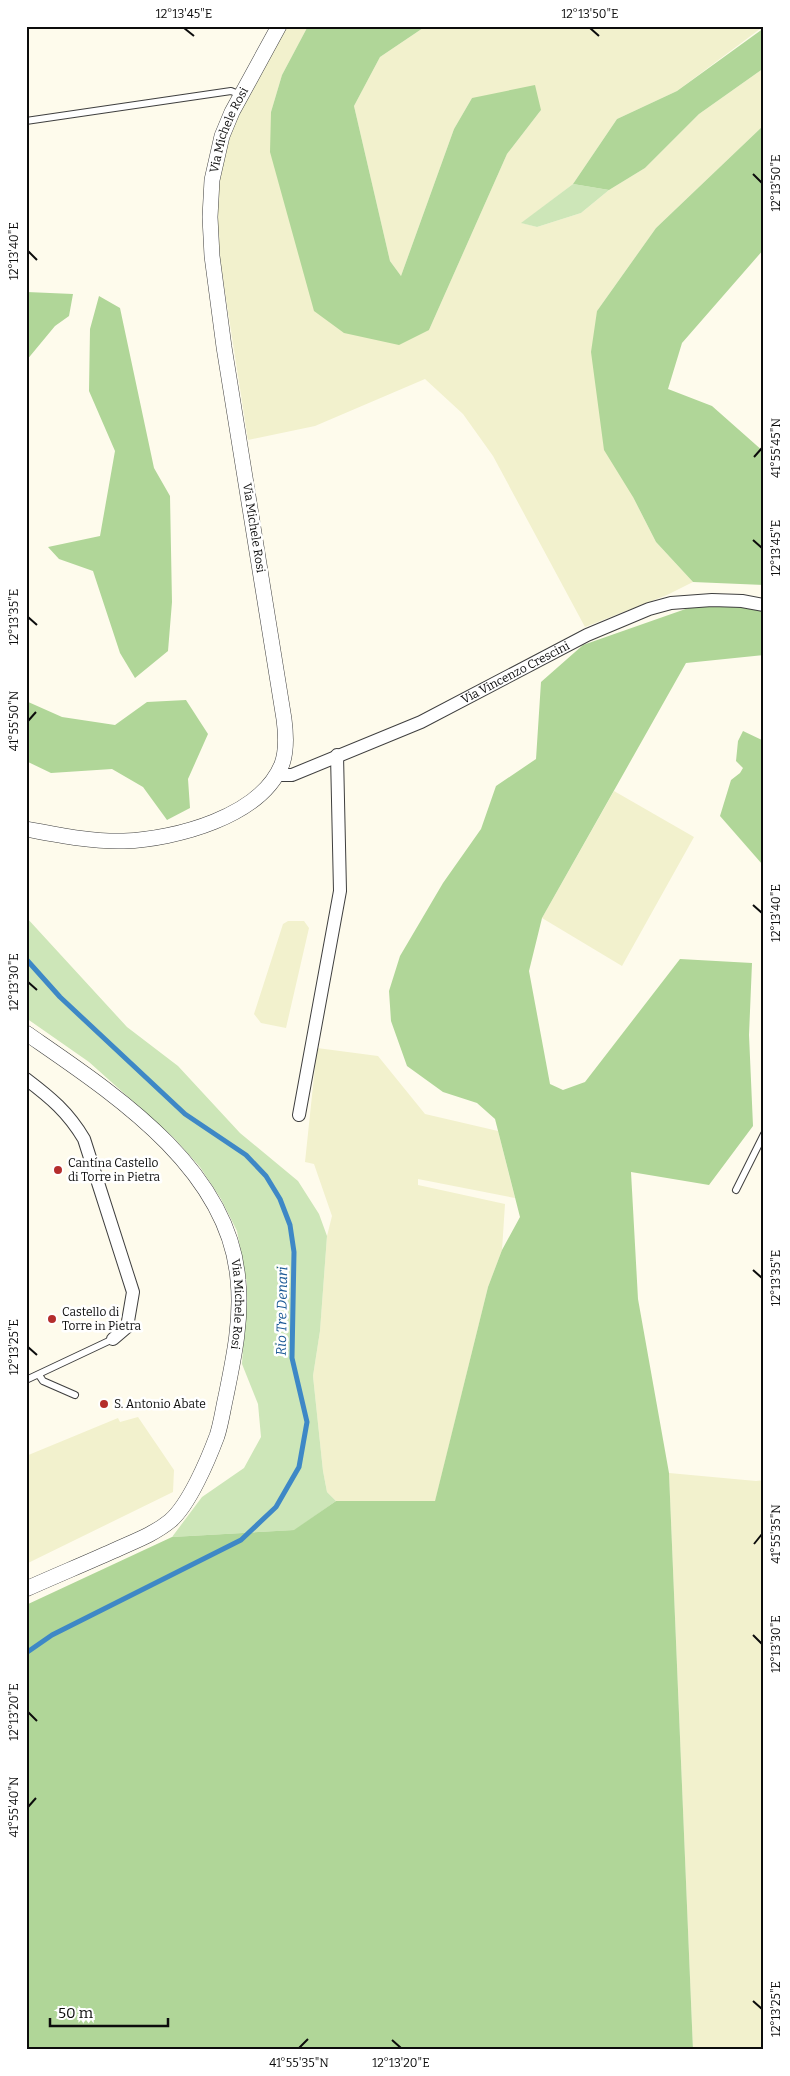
<svg xmlns="http://www.w3.org/2000/svg" width="790" height="2076" font-family="Bitter,serif">
	<rect width="100%" height="100%" fill="#fefbec"/>
	<path fill="#f2f1cd" d="M285 26H308L282 75 271 112 429 330 507 154 541 110 472 98 454 129 401 276 390 261 354 106 380 57 426 26H764L677 91 617 119 573 184 522 223 537 227 581 213 609 190 645 168 699 114 764 68V125L656 228 597 311 633 497 656 542 693 582 667 595 585 627 493 456 463 414 425 379 315 426 248 440 216 234 215 202 227 131Z
		M614 791 694 837 622 966 542 918Z
		M288 921H304L309 928 286 1028 261 1023 254 1014 283 924Z
		M317 1048 378 1056 425 1114 498 1131 515 1198 418 1179V1185L505 1204 502 1250 488 1287 435 1502 336 1501 327 1492 323 1471 313 1376 320 1331 327 1236 332 1216 314 1164 305 1162Z
		M138 1417 174 1470 173 1492 26 1564V1456L118 1418 120 1422Z
		M669 1473 756 1481 764 1480V2050H693Z"/>
	<path fill="#cde6b8" d="M573 184 609 190 581 213 537 227 521 223Z
		M26 917 127 1027 178 1066 240 1133 298 1181 319 1214 327 1236 320 1331 313 1376 323 1471 327 1492 336 1501 295 1530 172 1537 202 1497 244 1468 261 1437 258 1404 242 1364 247 1284 237 1231 221 1199 200 1167 174 1138 89 1062 26 1018Z"/>
	<path fill="#b0d698" d="M308 26H426L380 57 354 106 390 261 401 276 454 129 472 98 535 85 541 110 507 154 429 330 399 345 344 333 314 311 270 152 271 112 282 75Z
		M764 28V68L699 114 645 168 609 190 573 184 617 119 677 91Z
		M764 125V249L682 343 668 389 712 406 764 452V585L693 582 656 542 633 497 604 450 591 352 597 311 656 228Z
		M27 292 73 294 69 316 55 326 26 361Z
		M99 296 120 308 154 468 170 496 172 602 168 651 135 678 120 653 93 571 59 559 48 547 100 536 115 451 89 391 90 329Z
		M697 605 750 608 764 611V655L686 663 542 918 529 971 550 1084 563 1090 585 1082 680 959 752 963 749 1035 753 1126 709 1185 631 1172 638 1299 669 1473 693 2050H26V1605L172 1537 294 1530 336 1501H435L488 1287 502 1250 520 1217 495 1119 477 1103 443 1092 407 1066 391 1021 389 991 400 956 443 883 481 829 496 786 536 759 541 682 583 645Z
		M186 700 208 734 188 779 190 808 167 820 143 787 112 769 51 773 26 761V701L62 717 115 725 147 702Z
		M743 731 764 741 762 864 720 816 731 780 740 773 743 768 736 761 738 741Z"/>
	<g fill="none" stroke-linecap="round" stroke-linejoin="round">
		<path stroke="#3e88c6" stroke-width="5" d="M26 959 60 997 185 1114 246 1155 266 1176 280 1199 290 1225 294 1252 292 1358 307 1422 299 1467 276 1507 241 1540 52 1635 26 1653"/>
		<g stroke="#3f3f3f" stroke-width="8">
			<path id="service" d="M26 121 231 91 241 95
				M736 1190 764 1134
				M39 1375 43 1381 75 1395
				M26 1380 113 1339"/>
		</g>
		<g stroke="#3f3f3f" stroke-width="14">
			<g id="minor">
				<path id="s1" d="M276 775H292L421 722 587 635 649 609 671 603 712 600 742 601 764 605"/>
				<path d="M26 1079C51 1098 68 1112 84 1139L133 1292 127 1327 113 1339"/>
				<path d="M299 1115 340 891 337 755"/>
			</g>
		</g>
		<g stroke="#3f3f3f" stroke-width="16">
			<g id="tertiary">
				<path id="s2" d="M26 829C58 835 92 842 124 841 175 839 261 817 282 764 287 750 286 734 284 719L224 347 212 256 210 217 212 180 222 136 232 112 279 26"/>
				<path id="s3" d="M26 1033C111 1092 229 1167 238 1280 242 1319 234 1357 226 1396 223 1409 221 1424 217 1436 208 1460 189 1505 170 1521 153 1535 132 1542 113 1551 84 1564 55 1576 26 1589"/>
			</g>
		</g>
		<use href="#service" stroke="#fff" stroke-width="6"/>
		<use href="#minor" stroke="#fff" stroke-width="12"/>
		<use href="#tertiary" stroke="#fff" stroke-width="15"/>
	</g>
	<path fill="none" stroke="#0c0c0c" stroke-width="2" d="M184 28 194 36M590 28 599 36M753 174 762 183M28 251 37 260M754 457 762 448M753 540 762 548M28 617 37 625M28 721 36 712M753 905 762 913M28 982 37 990M753 1270 762 1278M28 1347 37 1355M754 1544 762 1534M753 1635 762 1644M28 1712 37 1721M28 1807 36 1798M753 2001 762 2009M392 2040 401 2048M299 2048 308 2039"/>
	<g fill="#b42d2c" stroke="#fff" stroke-width="2">
		<circle cx="58" cy="1170" r="5"/>
		<circle cx="52" cy="1319" r="5"/>
		<circle cx="104" cy="1404" r="5"/>
	</g>
	<g text-anchor="middle" dominant-baseline="central" stroke-width="5" stroke-linejoin="round" paint-order="stroke">
		<g font-size="12" fill="#0c0c0c" stroke="#fff">
			<text stroke="none"><textPath href="#s2" startOffset="926">Via Michele Rosi</textPath></text>
			<text transform="translate(254 528) rotate(81)">Via Michele Rosi</text>
			<text stroke="none"><textPath href="#s1" startOffset="262">Via Vincenzo Crescini</textPath></text>
			<text stroke="none"><textPath href="#s3" startOffset="361">Via Michele Rosi</textPath></text>
		</g>
		<g font-size="12" fill="#0c0c0c" stroke="#fff" text-anchor="start">
			<text x="68" y="1163">Cantina Castello<tspan x="68" dy="14">di Torre in Pietra</tspan></text>
			<text x="62" y="1312">Castello di<tspan x="62" dy="14">Torre in Pietra</tspan></text>
			<text x="114" y="1404">S. Antonio Abate</text>
		</g>
		<g font-size="14" font-style="italic" fill="#1c5a96" stroke="#fff">
			<text transform="translate(282 1311) rotate(-89)">Rio Tre Denari</text>
		</g>
	</g>
	<rect width="790" height="2076" fill="none" stroke="#ffffff" stroke-width="55"/>
	<path d="M50 2018v8h118v-8" fill="none" stroke="#0c0c0c" stroke-width="2.5"/>
	<text x="58" y="2018" font-size="15" fill="#0c0c0c" stroke="#ffffff" stroke-width="4" paint-order="stroke">50 m</text>
	<rect x="28" y="28" width="734" height="2020" fill="none" stroke="#0c0c0c" stroke-width="2"/>
	<g font-size="12" text-anchor="middle" fill="#0c0c0c">
		<text x="184" y="18">12°13'45"E</text>
		<text x="590" y="18">12°13'50"E</text>
		<text transform="translate(776 183) rotate(-90)" y="4">12°13'50"E</text>
		<text transform="translate(14 251) rotate(-90)" y="4">12°13'40"E</text>
		<text transform="translate(776 448) rotate(-90)" y="4">41°55'45"N</text>
		<text transform="translate(776 548) rotate(-90)" y="4">12°13'45"E</text>
		<text transform="translate(14 617) rotate(-90)" y="4">12°13'35"E</text>
		<text transform="translate(14 721) rotate(-90)" y="4">41°55'50"N</text>
		<text transform="translate(776 913) rotate(-90)" y="4">12°13'40"E</text>
		<text transform="translate(14 982) rotate(-90)" y="4">12°13'30"E</text>
		<text transform="translate(776 1278) rotate(-90)" y="4">12°13'35"E</text>
		<text transform="translate(14 1347) rotate(-90)" y="4">12°13'25"E</text>
		<text transform="translate(776 1534) rotate(-90)" y="4">41°55'35"N</text>
		<text transform="translate(776 1644) rotate(-90)" y="4">12°13'30"E</text>
		<text transform="translate(14 1712) rotate(-90)" y="4">12°13'20"E</text>
		<text transform="translate(14 1807) rotate(-90)" y="4">41°55'40"N</text>
		<text transform="translate(776 2009) rotate(-90)" y="4">12°13'25"E</text>
		<text x="299" y="2067">41°55'35"N</text>
		<text x="401" y="2067">12°13'20"E</text>
	</g>
</svg>
